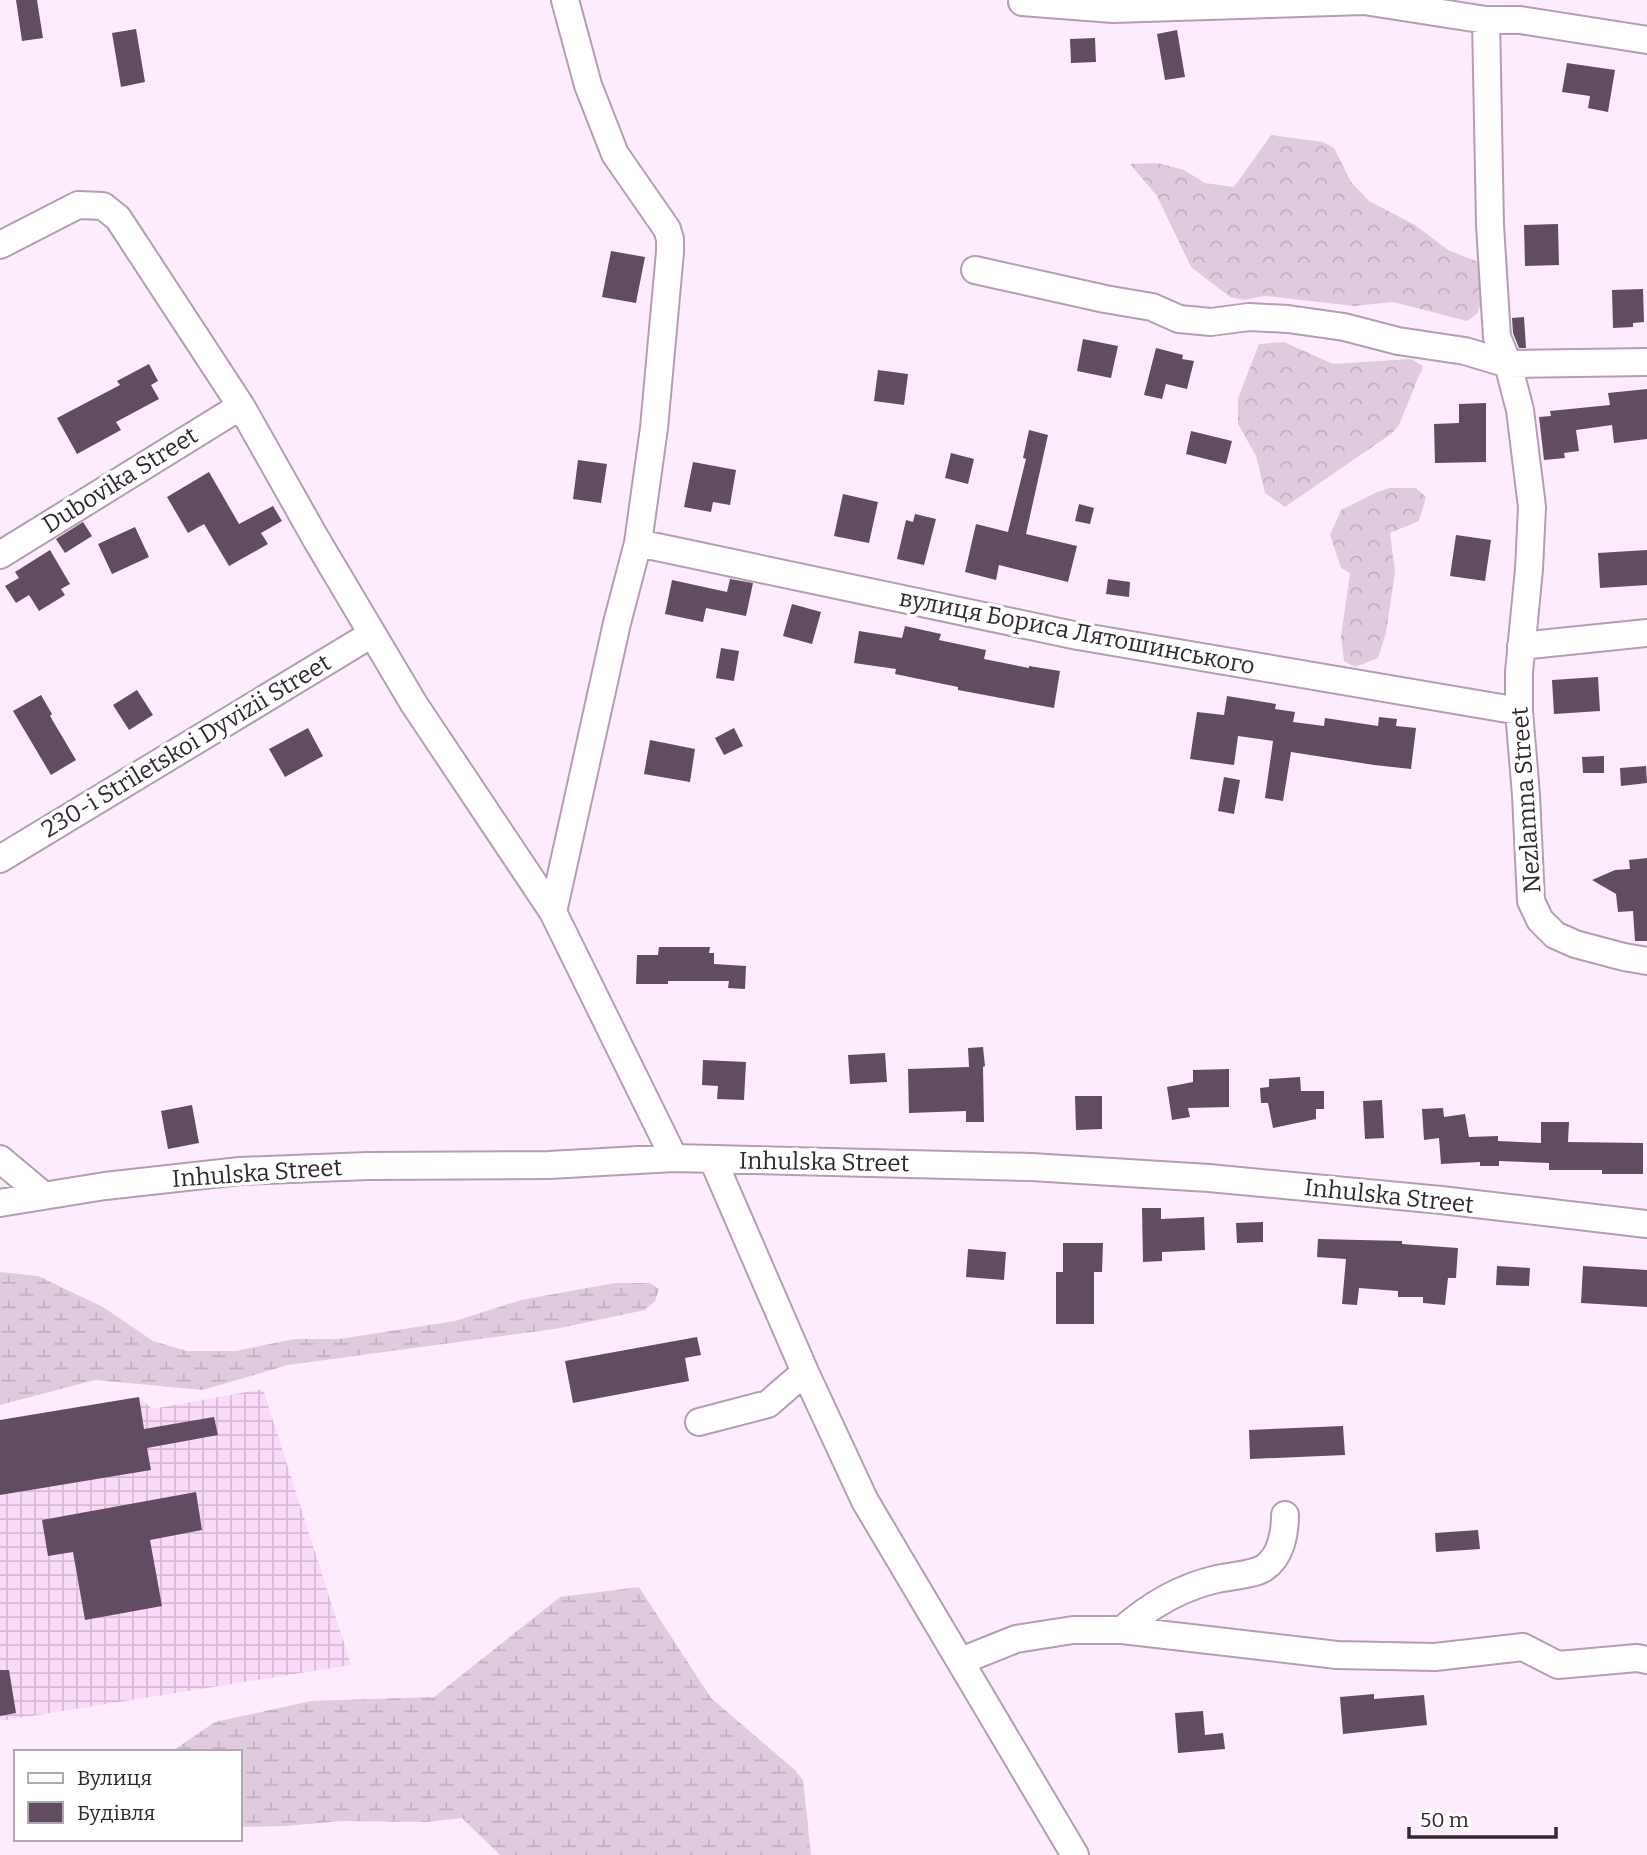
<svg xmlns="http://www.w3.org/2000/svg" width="1647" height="1855" font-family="Bitter,serif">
	<defs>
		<pattern id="industrial-grid" width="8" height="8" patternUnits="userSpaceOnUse" patternTransform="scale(1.75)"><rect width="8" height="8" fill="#fadaf9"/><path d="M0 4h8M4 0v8" fill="none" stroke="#d7bbd6"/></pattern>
		<pattern id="forest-crowns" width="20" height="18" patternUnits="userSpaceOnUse" patternTransform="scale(1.75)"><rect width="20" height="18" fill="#e0cbde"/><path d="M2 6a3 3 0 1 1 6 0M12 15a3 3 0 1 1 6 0" fill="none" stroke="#c1aebf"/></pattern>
		<pattern id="wetland-marsh" width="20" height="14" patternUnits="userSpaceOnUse" patternTransform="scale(1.75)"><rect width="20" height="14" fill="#e0cbde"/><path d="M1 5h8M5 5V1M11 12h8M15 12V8" fill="none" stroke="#c1aebf"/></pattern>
	</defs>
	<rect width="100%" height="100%" fill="#fdedfc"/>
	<path fill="url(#industrial-grid)" d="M263 1389 351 1665 0 1721V1420L139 1397 152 1409Z"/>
	<path fill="url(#forest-crowns)" d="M1271 135 1323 142 1334 148 1351 182 1369 201 1415 225 1448 250 1486 265 1492 275 1477 314 1467 321 1393 302 1354 306 1265 296 1243 300 1230 297 1191 267 1157 196 1130 164 1158 163 1184 170 1205 183 1234 187Z
		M1284 342 1333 364 1411 359 1423 366 1399 425 1391 434 1285 507 1265 493 1256 456 1238 424V398L1259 344Z
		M1390 488H1416L1426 497 1419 521 1390 533 1395 572 1386 633 1378 658 1355 667 1344 661 1341 636 1350 573 1341 568 1330 535 1341 510 1377 492Z"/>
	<path fill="url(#wetland-marsh)" d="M0 1272 38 1276 103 1307 153 1341 187 1351H236L294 1339H339L455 1321 521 1300 615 1283H650L659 1289 655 1301 645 1310 555 1329 288 1365 203 1390 95 1380 0 1405Z
		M639 1587 711 1698 795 1770 803 1780 811 1855H500L462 1818 426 1822 342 1821 285 1826 240 1827V1752H171L215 1722 311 1701 434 1697 560 1597Z"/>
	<path fill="#624c61" d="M16 0H37L43 38 22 41Z
		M136 29 145 82 121 87 112 33Z
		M1177 30 1185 77 1165 80 1157 34Z
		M1095 38 1096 62 1071 63 1070 39Z
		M1567 63 1615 70 1608 112 1588 108 1590 96 1562 92Z
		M1558 224 1559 265 1525 266 1524 225Z
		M611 251 645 257 636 303 602 297Z
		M1643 289 1644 322 1633 323V327L1613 328 1612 290Z
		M1524 317 1526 348H1519L1513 333 1512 318Z
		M1083 339 1118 346 1111 378 1077 371Z
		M1156 348 1183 355 1182 359 1194 361 1187 389 1166 384 1162 399 1144 395Z
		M149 364 158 381 151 385 159 399 116 422 121 430 77 454 57 418 120 385 117 381Z
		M878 370 908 374 904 405 874 401Z
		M1647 389V439L1614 443 1612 425 1576 430 1579 451 1564 453 1565 458 1544 460 1539 417 1551 416 1550 411 1610 405 1608 393Z
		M1486 403V462L1435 463 1434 424 1459 423V404Z
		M1029 430 1048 435 1026 534 1077 546 1068 582 999 565 996 580 965 572 976 524 1008 532 1026 459 1023 458Z
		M1191 431 1232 441 1226 464 1186 454Z
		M951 453 974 459 968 484 945 478Z
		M578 460 607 464 601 503 573 499Z
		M693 462 736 470 730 505 713 502 711 512 684 507Z
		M209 472 239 524 273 506 282 521 261 533 268 544 229 566 204 524 188 533 167 497Z
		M843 494 878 502 869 543 834 536Z
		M1079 504 1094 508 1090 524 1075 521Z
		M915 514 936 519 924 565 897 559 906 520 913 522Z
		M83 522 92 536 65 553 56 539Z
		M135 527 149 557 112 574 98 544Z
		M1456 535 1491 540 1485 581 1450 576Z
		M50 550 70 584 61 589 65 595 39 611 29 595 16 603 5 586 19 578 15 572Z
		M1647 550V585L1600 588 1598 553Z
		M730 579 753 583 746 616 706 608 703 622 665 614 672 580 727 592Z
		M1108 579 1130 582 1129 597 1106 594Z
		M792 604 821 612 812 644 783 636Z
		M905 626 941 634 939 640 986 650 984 659 1029 668V666L1060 671 1054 708 958 690V687L895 674 896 669 854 663 859 631 902 638Z
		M721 648 739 651 734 681 716 678Z
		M1598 677 1600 711 1554 714 1552 680Z
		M137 690 153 715 129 730 113 705Z
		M41 695 52 714 50 716 76 760 51 775 13 711Z
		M1227 696 1276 704 1275 709 1295 712 1293 722 1324 726 1325 718 1378 726 1379 717 1397 719 1396 726 1416 728 1411 769 1374 765 1291 752 1283 801 1265 798 1273 741 1238 736 1234 765 1190 759 1197 712 1224 715Z
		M308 728 323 756 285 777 269 749Z
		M734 728 743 746 724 755 715 738Z
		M650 740 695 749 690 782 644 774Z
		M1604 756V773H1583L1582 757Z
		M1646 766 1647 783 1621 786 1620 768Z
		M1224 777 1240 780 1234 814 1218 811Z
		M1647 858V941H1635L1633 911 1618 912 1616 894 1592 880 1615 870 1630 869 1629 860Z
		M659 947H710L709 953H714V964L746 966 745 989 728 988 729 981H668V984H636L637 955H658Z
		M983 1047 985 1066 983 1067 984 1122H966V1111L909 1113 908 1069 969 1067 968 1048Z
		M885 1053 887 1082 850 1084 848 1055Z
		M703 1060 746 1062 744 1100 717 1099 718 1086 702 1085Z
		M1229 1069V1107L1188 1108 1190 1117 1172 1120 1167 1087 1193 1082V1070Z
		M1300 1077 1301 1091H1324V1109H1316V1119L1273 1128 1268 1103H1261L1260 1088 1269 1087V1079Z
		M1075 1096H1102V1129L1076 1130Z
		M1382 1100 1384 1138 1365 1139 1363 1101Z
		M192 1105 199 1143 168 1149 161 1111Z
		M1443 1108 1444 1117 1465 1114 1469 1137 1498 1136V1141L1541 1143V1122H1569L1568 1142 1643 1143V1174H1602V1170H1549V1163L1499 1161V1166H1480V1162L1441 1164 1439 1138 1424 1140 1422 1109Z
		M1142 1208H1161V1219L1204 1217 1205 1250 1162 1252V1261L1143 1262Z
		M1263 1222V1242L1237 1243 1236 1223Z
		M1318 1239 1402 1241V1244L1458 1248 1456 1278H1448L1445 1305 1423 1303V1297H1398V1291L1359 1288 1357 1305 1342 1304 1346 1259 1317 1257Z
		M1063 1243H1103L1102 1272H1094V1324H1056V1272H1063Z
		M968 1249 1006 1252 1004 1280 966 1277Z
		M1497 1266 1530 1268 1529 1286 1496 1285Z
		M1583 1266 1647 1270V1307L1581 1303Z
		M697 1337 701 1355 685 1358 689 1381 573 1403 565 1361Z
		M139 1397 144 1429 214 1417 218 1435 147 1448 151 1470 0 1495V1420Z
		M1343 1426 1345 1455 1250 1459 1249 1430Z
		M196 1492 202 1530 150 1540 162 1606 85 1620 73 1552 48 1556 42 1520Z
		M1478 1530 1480 1549 1436 1552 1435 1533Z
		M0 1670H9L16 1713 0 1716Z
		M1374 1694V1699L1424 1695 1427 1725 1343 1734 1340 1697Z
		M1203 1711 1205 1735 1223 1733 1225 1749 1178 1753 1175 1713Z"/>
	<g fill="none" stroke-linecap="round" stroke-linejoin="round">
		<g stroke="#b59db4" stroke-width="30">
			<path id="minor" d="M565 0 588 85 615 154 667 229 670 239V252L654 428 638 543 617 623 553 912 674 1158
				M1022 2 1113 9 1364 1 1486 20H1520L1647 40
				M1486 20 1490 225 1497 337 1508 364 1520 410 1532 507 1529 569 1519 672V711L1526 795 1531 901 1540 920 1555 935 1575 944 1624 957 1647 961
				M0 245 78 205 103 206 118 218 241 406 316 539 414 704 553 912
				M975 270 1105 299 1152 307 1179 319 1211 322 1249 317 1288 319 1344 327 1398 341 1465 351 1508 364 1647 362
				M638 543 1078 636 1519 711
				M0 555 241 406
				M1521 646 1647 633
				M0 859 372 634
				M0 1159 43 1195
				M713 1160 805 1372 865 1501 1075 1855
				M0 1203 105 1186 240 1171 368 1166 549 1165 674 1158 1031 1167 1209 1178 1441 1200 1647 1224
				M699 1422 768 1404 805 1372
				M1122 1630C1149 1606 1182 1587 1217 1579 1230 1576 1253 1575 1264 1568 1281 1557 1285 1533 1285 1515
				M961 1661 1016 1639 1073 1630H1122L1337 1655 1435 1657 1523 1647 1558 1665 1637 1658 1647 1660"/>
		</g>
		<use href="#minor" stroke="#fff" stroke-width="26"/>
	</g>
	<g text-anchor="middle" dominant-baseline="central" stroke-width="7" stroke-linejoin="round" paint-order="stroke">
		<g font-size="24" fill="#322832" stroke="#fff">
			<text transform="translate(120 480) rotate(-32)">Dubovika Street</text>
			<text transform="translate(1077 632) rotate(11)">вулиця Бориса Лятошинського</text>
			<text transform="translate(186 746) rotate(-31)">230-i Striletskoi Dyvizii Street</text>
			<text transform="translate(1526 800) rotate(-94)">Nezlamna Street</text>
			<text transform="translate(824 1162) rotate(1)">Inhulska Street</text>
			<text transform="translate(257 1173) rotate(-4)">Inhulska Street</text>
			<text transform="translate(1389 1196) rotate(6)">Inhulska Street</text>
		</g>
	</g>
	<rect x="14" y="1750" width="228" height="91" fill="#ffffff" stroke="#ada9ad" stroke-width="2"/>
	<rect x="28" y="1773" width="35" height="10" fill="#ffffff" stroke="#ada9ad" stroke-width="2"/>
	<text x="77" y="1785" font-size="21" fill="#322832">Вулиця</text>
	<rect x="28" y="1802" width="35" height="21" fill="#624c61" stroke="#ada9ad" stroke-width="2"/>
	<text x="77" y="1820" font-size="21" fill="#322832">Будівля</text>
	<path d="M1409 1827v10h147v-10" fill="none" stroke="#322832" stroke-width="3.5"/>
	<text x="1420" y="1827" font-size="21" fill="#322832" stroke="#ffffff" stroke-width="5" paint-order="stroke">50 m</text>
</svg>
